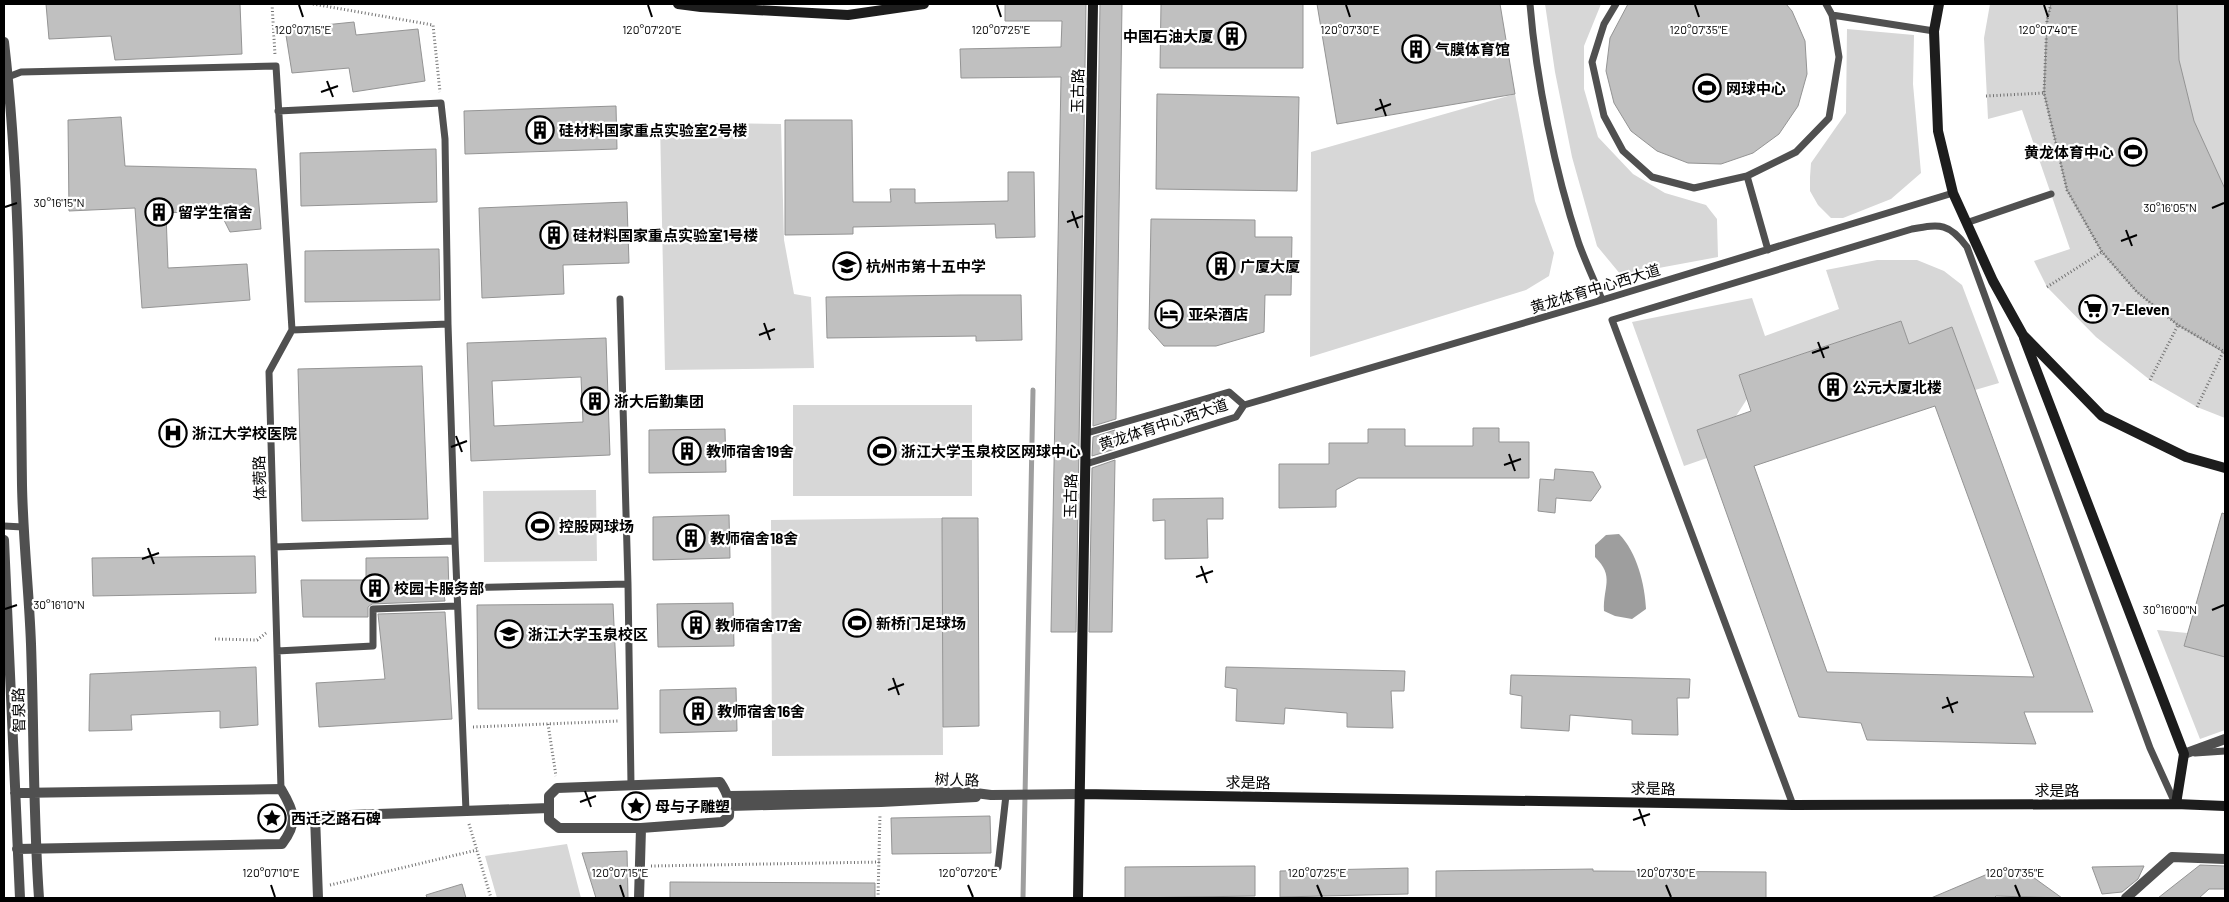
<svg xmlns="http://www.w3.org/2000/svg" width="2229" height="902" font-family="Barlow,'Noto Sans SC',sans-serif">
	<rect width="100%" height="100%" fill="#fff"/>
	<path fill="#d7d7d7" d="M1545 4H1601L1584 46V89L1598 137 1633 174 1665 193 1706 205 1717 219 1718 257 1621 275 1597 246 1572 157 1555 72Z
		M1990 4H2225V418L2197 407 2150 380 2096 337 2047 287 2034 261 2070 249 2022 110 1988 119 1984 38Z
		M1847 29 1914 35 1913 84 1921 173 1891 199 1843 218H1831L1818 205 1810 191V177L1811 163 1846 113Z
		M1515 94 1535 201 1554 253 1549 276 1526 290 1310 357 1311 152Z
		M660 122 781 124 784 240 794 294 811 297 814 368 665 370Z
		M1877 260H1917L1944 271 1962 285 1999 383 1975 390 1909 344 1901 321 1739 375 1747 399 1736 416 1698 430 1707 458 1684 466 1632 322 1752 298 1765 336 1839 309 1826 270Z
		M793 405H972V496H793Z
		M596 490 597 561 484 562 483 491Z
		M942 518 943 755 772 756 771 520Z
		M2157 630 2187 633 2184 646 2225 657V730L2200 739Z
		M567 844 581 898H497L485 856Z"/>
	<path fill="#9e9e9e" d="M1619 534C1637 552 1645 585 1646 609L1632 619 1615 616 1604 611C1603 586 1615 577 1595 557V545L1606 535Z"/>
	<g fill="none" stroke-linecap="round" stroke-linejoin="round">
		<path stroke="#9e9e9e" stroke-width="5" d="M1023 898 1033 390"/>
	</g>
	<path fill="#c0c0c0" stroke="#949494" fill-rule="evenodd" d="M46 4H240L242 54 115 60 111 36 49 39Z
		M1005 4H1086L1076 632H1051L1061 77 961 78 960 49 1061 47 1062 21H1005Z
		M1100 4H1122L1116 419 1093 426Z
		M1161 4H1303V68H1160Z
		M1317 4H1500L1515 94 1337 124Z
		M1628 4H1786L1792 11 1805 41 1807 74 1798 106 1779 134 1753 153 1721 164 1688 163 1657 151 1631 131 1614 103 1606 71 1610 38Z
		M2051 4H2177L2179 60 2194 121 2225 189V353L2178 325 2137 292 2102 252 2067 190 2044 93 2047 20Z
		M354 22 356 35 418 29 425 81 353 92 349 68 292 73 285 29Z
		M1157 94 1299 97 1297 191 1156 189Z
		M616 106 617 149 465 154 464 111Z
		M121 117 125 166 256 169 261 229 230 232 219 210 166 213 168 268 247 264 250 300 142 308 135 208 69 211 68 120Z
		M785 120H852L853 202H891L890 189H915V203L1008 201V172H1034L1035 237 996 238 995 224 853 227V234L785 235Z
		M436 149 437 202 301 206 300 153Z
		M627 202 629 263 563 265 564 294 482 298 479 208Z
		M1151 219 1255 220V237H1292L1291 295H1265L1264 332 1216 346H1164L1149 329Z
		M439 249 440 300 305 302V251Z
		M961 295H1021L1022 340 976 341V336L827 338 826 297Z
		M1901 321 1909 344 1952 327 2093 712H2024L2036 744 1867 740 1861 723 1799 717 1697 430 1751 411 1739 375ZM1935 406 2034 677 1827 672 1754 466Z
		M606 338 610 455 471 461 467 343ZM581 377 583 422 494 426 492 381Z
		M422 366 428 519 302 521 298 369Z
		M1473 428H1499V442H1529V478H1358L1336 490V507L1279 508V464H1329V443H1368V429H1405V446H1473Z
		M725 429 726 472 649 473V430Z
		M1115 430V449L1092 456 1093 437Z
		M1115 460 1112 632H1089L1092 468Z
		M1555 469 1593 472 1601 487 1591 501 1556 498 1555 513 1538 511 1540 479 1554 480Z
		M1223 498V519H1207L1208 558 1165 559V520L1153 521V499Z
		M2222 513 2225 514V657L2184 646Z
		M729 515 730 558 653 560V517Z
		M942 518H978L979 726 943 727Z
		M255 556 256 593 93 596 92 558Z
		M448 557 449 595H444L445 601 372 604 368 607V617H303L301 580H366V558Z
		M733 603 734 646 658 647 657 604Z
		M613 604 618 709H478L477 605Z
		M445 612 452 719 319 727 316 683 385 679 378 614Z
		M256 667 258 725 220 728V711L131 715 132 730 89 731 90 674Z
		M1226 667 1405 671 1404 691H1391L1393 728 1347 727V713L1285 708 1284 724 1236 721 1237 689 1225 687Z
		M1511 675 1690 679 1689 698H1677L1678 735 1632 734V720L1570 715 1569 731 1521 728 1522 696 1510 694Z
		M736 688 737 731 660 733V690Z
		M990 816 991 853 892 854 891 818Z
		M627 851 628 898H596L582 853Z
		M2200 865 2225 866V889H2209L2199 898H2158Z
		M1255 866V896L1125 898V867Z
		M2144 866 2138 879 2122 892 2102 894 2092 867Z
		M1408 868V894L1280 897V871Z
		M1593 869V871L1766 872V898H1436V871Z
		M2026 872 2062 898 1996 896 1994 898H1931L1990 873Z
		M670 882 875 883V898H670Z
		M462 884 466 898H427L426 895Z"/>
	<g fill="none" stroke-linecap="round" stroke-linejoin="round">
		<path stroke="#727272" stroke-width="3" stroke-dasharray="1 2.5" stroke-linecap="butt" d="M272 4 275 55
			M313 4 433 25 440 92
			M2051 4 2047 20 2044 93 2067 190 2102 252 2137 292 2178 325 2225 352
			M1986 96 2044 93
			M2047 287 2102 252
			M2150 380 2178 325
			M2197 407 2223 352
			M215 639 257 640 266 633
			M548 724 556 776
			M473 727 619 721
			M469 824 491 898
			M651 866 880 862
			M330 885 477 850
			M878 898 880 814"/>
		<path stroke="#505050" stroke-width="7" d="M1530 4C1536 79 1555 172 1579 244 1586 263 1595 282 1602 300
			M1616 4 1604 24 1592 62 1604 116 1623 151 1652 177 1694 188 1747 176
			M1832 15 1934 31
			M8 77 21 72 276 66 292 330 269 372 281 789
			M278 111 441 103 445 139 448 324 455 541
			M1966 223 2051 194
			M1768 250 1747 176 1796 152 1829 118 1839 57 1832 15 1826 4
			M620 299 628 584
			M292 330 448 324
			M1087 433 1229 392 1244 405
			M1086 464 1236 417 1244 405 1602 300 1953 193
			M4 526 23 527
			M274 547 455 541 466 811
			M456 588 628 584 631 785
			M277 651 373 646V609L457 606
			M2195 753 2225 751
			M1793 805 1612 320 1912 229C1941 224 1949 223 1967 247L2150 748 2175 803
			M998 867 1006 795"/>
		<path stroke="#505050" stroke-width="10" d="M4 42C21 189 20 338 22 485 23 539 29 591 31 644 34 729 33 814 39 898
			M4 540 20 898
			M2184 754 2225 739
			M720 782C728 794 730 801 729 816L722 822 641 828H559L549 820V796L557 788Z
			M15 793 281 789C294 811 299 822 282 844L17 849
			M729 796 968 792 991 795 1080 794
			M730 806 881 802 976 797
			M315 816 318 898
			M294 817 549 808
			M639 898 641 828
			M2126 898 2172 857 2225 859"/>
		<path stroke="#1d1d1d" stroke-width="10" d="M678 4 701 7 848 15 924 4
			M1939 4 1934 31 1938 131 1953 193 1993 281 2023 335 2102 416 2186 457 2225 468
			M2024 338 2184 754 2176 804
			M1080 794 1793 805 2176 804 2225 806
			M1078 898 1093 4"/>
	</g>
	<path fill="none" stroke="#000" stroke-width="2" d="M299 5 303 17M648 5 652 17M997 5 1001 17M1346 5 1350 17M1695 5 1699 17M2044 5 2048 17M327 81 333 97M321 92 338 86M1380 99 1386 116M1375 110 1391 104M5 207 17 203M2212 208 2224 203M1072 211 1078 228M1067 222 1083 216M2126 230 2132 246M2121 241 2137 235M764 323 770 340M759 335 775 329M1818 342 1824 358M1812 353 1829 347M456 436 462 452M451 447 467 441M1509 454 1515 471M1504 465 1521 459M148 548 154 564M142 559 159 553M1201 566 1207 583M1196 577 1213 571M5 609 17 605M2212 610 2224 605M893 678 899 695M888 690 904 684M1947 697 1953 713M1942 708 1958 702M585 791 591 807M580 802 596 796M1639 809 1645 826M1633 820 1650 814M271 885 275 897M620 885 624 897M968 885 973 897M1317 885 1322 897M1666 885 1671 897M2015 885 2020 897"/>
	<defs>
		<g id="building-ring" transform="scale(1.4375)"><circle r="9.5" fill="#fff" stroke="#000" stroke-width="1.5"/><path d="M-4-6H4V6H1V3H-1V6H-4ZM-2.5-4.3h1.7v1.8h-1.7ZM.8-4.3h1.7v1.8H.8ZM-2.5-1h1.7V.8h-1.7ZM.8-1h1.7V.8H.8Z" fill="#000"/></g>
		<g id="stadium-ring" transform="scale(1.4375)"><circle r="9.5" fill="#fff" stroke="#000" stroke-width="1.5"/><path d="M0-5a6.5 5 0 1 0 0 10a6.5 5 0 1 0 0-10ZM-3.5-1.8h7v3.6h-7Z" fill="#000"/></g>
		<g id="school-ring" transform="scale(1.4375)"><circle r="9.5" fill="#fff" stroke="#000" stroke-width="1.5"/><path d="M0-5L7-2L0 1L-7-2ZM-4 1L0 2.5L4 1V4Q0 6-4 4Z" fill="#000"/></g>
		<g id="supermarket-ring" transform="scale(1.4375)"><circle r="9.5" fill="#fff" stroke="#000" stroke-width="1.5"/><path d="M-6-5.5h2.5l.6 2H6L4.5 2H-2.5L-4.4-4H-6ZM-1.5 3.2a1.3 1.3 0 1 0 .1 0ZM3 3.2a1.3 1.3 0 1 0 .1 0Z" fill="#000"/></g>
		<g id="hotel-ring" transform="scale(1.4375)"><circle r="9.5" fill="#fff" stroke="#000" stroke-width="1.5"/><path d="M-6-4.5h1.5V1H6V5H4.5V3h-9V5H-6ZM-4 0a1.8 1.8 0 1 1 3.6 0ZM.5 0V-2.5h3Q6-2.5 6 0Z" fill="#000"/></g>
		<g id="hospital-ring" transform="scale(1.4375)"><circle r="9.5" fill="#fff" stroke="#000" stroke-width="1.5"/><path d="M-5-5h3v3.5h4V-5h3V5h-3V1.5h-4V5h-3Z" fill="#000"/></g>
		<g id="university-ring" transform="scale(1.4375)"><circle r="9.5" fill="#fff" stroke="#000" stroke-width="1.5"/><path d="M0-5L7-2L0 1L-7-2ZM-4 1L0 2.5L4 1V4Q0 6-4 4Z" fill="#000"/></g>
		<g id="sight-ring" transform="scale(1.4375)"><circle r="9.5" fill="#fff" stroke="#000" stroke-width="1.5"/><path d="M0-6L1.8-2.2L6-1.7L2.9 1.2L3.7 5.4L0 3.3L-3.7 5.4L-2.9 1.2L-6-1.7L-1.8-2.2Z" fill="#000"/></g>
	</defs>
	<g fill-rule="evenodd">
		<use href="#building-ring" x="1232" y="36"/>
		<use href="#building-ring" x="1416" y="49"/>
		<use href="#stadium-ring" x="1707" y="88"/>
		<use href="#building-ring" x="540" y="130"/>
		<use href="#stadium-ring" x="2133" y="152"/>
		<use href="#building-ring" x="159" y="212"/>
		<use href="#building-ring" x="554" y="235"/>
		<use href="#school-ring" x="847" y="266"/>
		<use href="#building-ring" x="1221" y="266"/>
		<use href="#supermarket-ring" x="2093" y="309"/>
		<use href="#hotel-ring" x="1169" y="314"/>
		<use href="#building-ring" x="1833" y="387"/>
		<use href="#building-ring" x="595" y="401"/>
		<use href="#hospital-ring" x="173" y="433"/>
		<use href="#building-ring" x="687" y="451"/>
		<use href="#stadium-ring" x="882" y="451"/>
		<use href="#stadium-ring" x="540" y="526"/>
		<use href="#building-ring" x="691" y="538"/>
		<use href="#building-ring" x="375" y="588"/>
		<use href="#stadium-ring" x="857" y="623"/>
		<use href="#building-ring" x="696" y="625"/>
		<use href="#university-ring" x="509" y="634"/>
		<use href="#building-ring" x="698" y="711"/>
		<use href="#sight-ring" x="636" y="806"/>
		<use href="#sight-ring" x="272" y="818"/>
	</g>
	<g text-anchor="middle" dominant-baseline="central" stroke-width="4.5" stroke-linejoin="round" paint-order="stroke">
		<g font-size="15" font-weight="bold" fill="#000" stroke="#fff" text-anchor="start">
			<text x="1213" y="36" text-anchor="end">中国石油大厦</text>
			<text x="1435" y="49">气膜体育馆</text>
			<text x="1726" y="88">网球中心</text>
			<text x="559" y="130">硅材料国家重点实验室2号楼</text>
			<text x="2114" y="152" text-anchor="end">黄龙体育中心</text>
			<text x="178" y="212">留学生宿舍</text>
			<text x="573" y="235">硅材料国家重点实验室1号楼</text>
			<text x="866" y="266">杭州市第十五中学</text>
			<text x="1240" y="266">广厦大厦</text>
			<text x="2112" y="309">7-Eleven</text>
			<text x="1188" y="314">亚朵酒店</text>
			<text x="1852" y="387">公元大厦北楼</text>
			<text x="614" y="401">浙大后勤集团</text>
			<text x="192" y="433">浙江大学校医院</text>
			<text x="706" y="451">教师宿舍19舍</text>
			<text x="901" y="451">浙江大学玉泉校区网球中心</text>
			<text x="559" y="526">控股网球场</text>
			<text x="710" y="538">教师宿舍18舍</text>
			<text x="394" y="588">校园卡服务部</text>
			<text x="876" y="623">新桥门足球场</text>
			<text x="715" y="625">教师宿舍17舍</text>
			<text x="528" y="634">浙江大学玉泉校区</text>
			<text x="717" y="711">教师宿舍16舍</text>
			<text x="655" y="806">母与子雕塑</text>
			<text x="291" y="818">西迁之路石碑</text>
		</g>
		<g font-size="15" fill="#000" stroke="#fff">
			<text transform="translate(1077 91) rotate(-89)">玉古路</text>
			<text transform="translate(1595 288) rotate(-17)">黄龙体育中心西大道</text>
			<text transform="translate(1163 424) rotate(-18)">黄龙体育中心西大道</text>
			<text transform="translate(259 478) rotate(-92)">体菀路</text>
			<text transform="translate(1070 496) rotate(-89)">玉古路</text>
			<text transform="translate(18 710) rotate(-91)">智泉路</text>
			<text transform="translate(957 779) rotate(2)">树人路</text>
			<text transform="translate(1248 782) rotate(1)">求是路</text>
			<text transform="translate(1653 788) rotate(1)">求是路</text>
			<text x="2057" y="790">求是路</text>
		</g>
	</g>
	<g font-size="12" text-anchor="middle" fill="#000" stroke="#fff" stroke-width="4.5" stroke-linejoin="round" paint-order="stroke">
		<text x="303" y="34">120°07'15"E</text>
		<text x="652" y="34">120°07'20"E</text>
		<text x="1001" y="34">120°07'25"E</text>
		<text x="1350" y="34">120°07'30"E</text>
		<text x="1699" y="34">120°07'35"E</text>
		<text x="2048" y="34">120°07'40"E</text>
		<text x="59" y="207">30°16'15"N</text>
		<text x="2170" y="212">30°16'05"N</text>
		<text x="59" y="609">30°16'10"N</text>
		<text x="2170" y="614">30°16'00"N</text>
		<text x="271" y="877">120°07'10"E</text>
		<text x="620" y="877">120°07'15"E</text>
		<text x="968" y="877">120°07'20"E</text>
		<text x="1317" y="877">120°07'25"E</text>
		<text x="1666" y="877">120°07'30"E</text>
		<text x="2015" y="877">120°07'35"E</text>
	</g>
	<rect width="2229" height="902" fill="none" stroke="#000000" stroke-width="10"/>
</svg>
